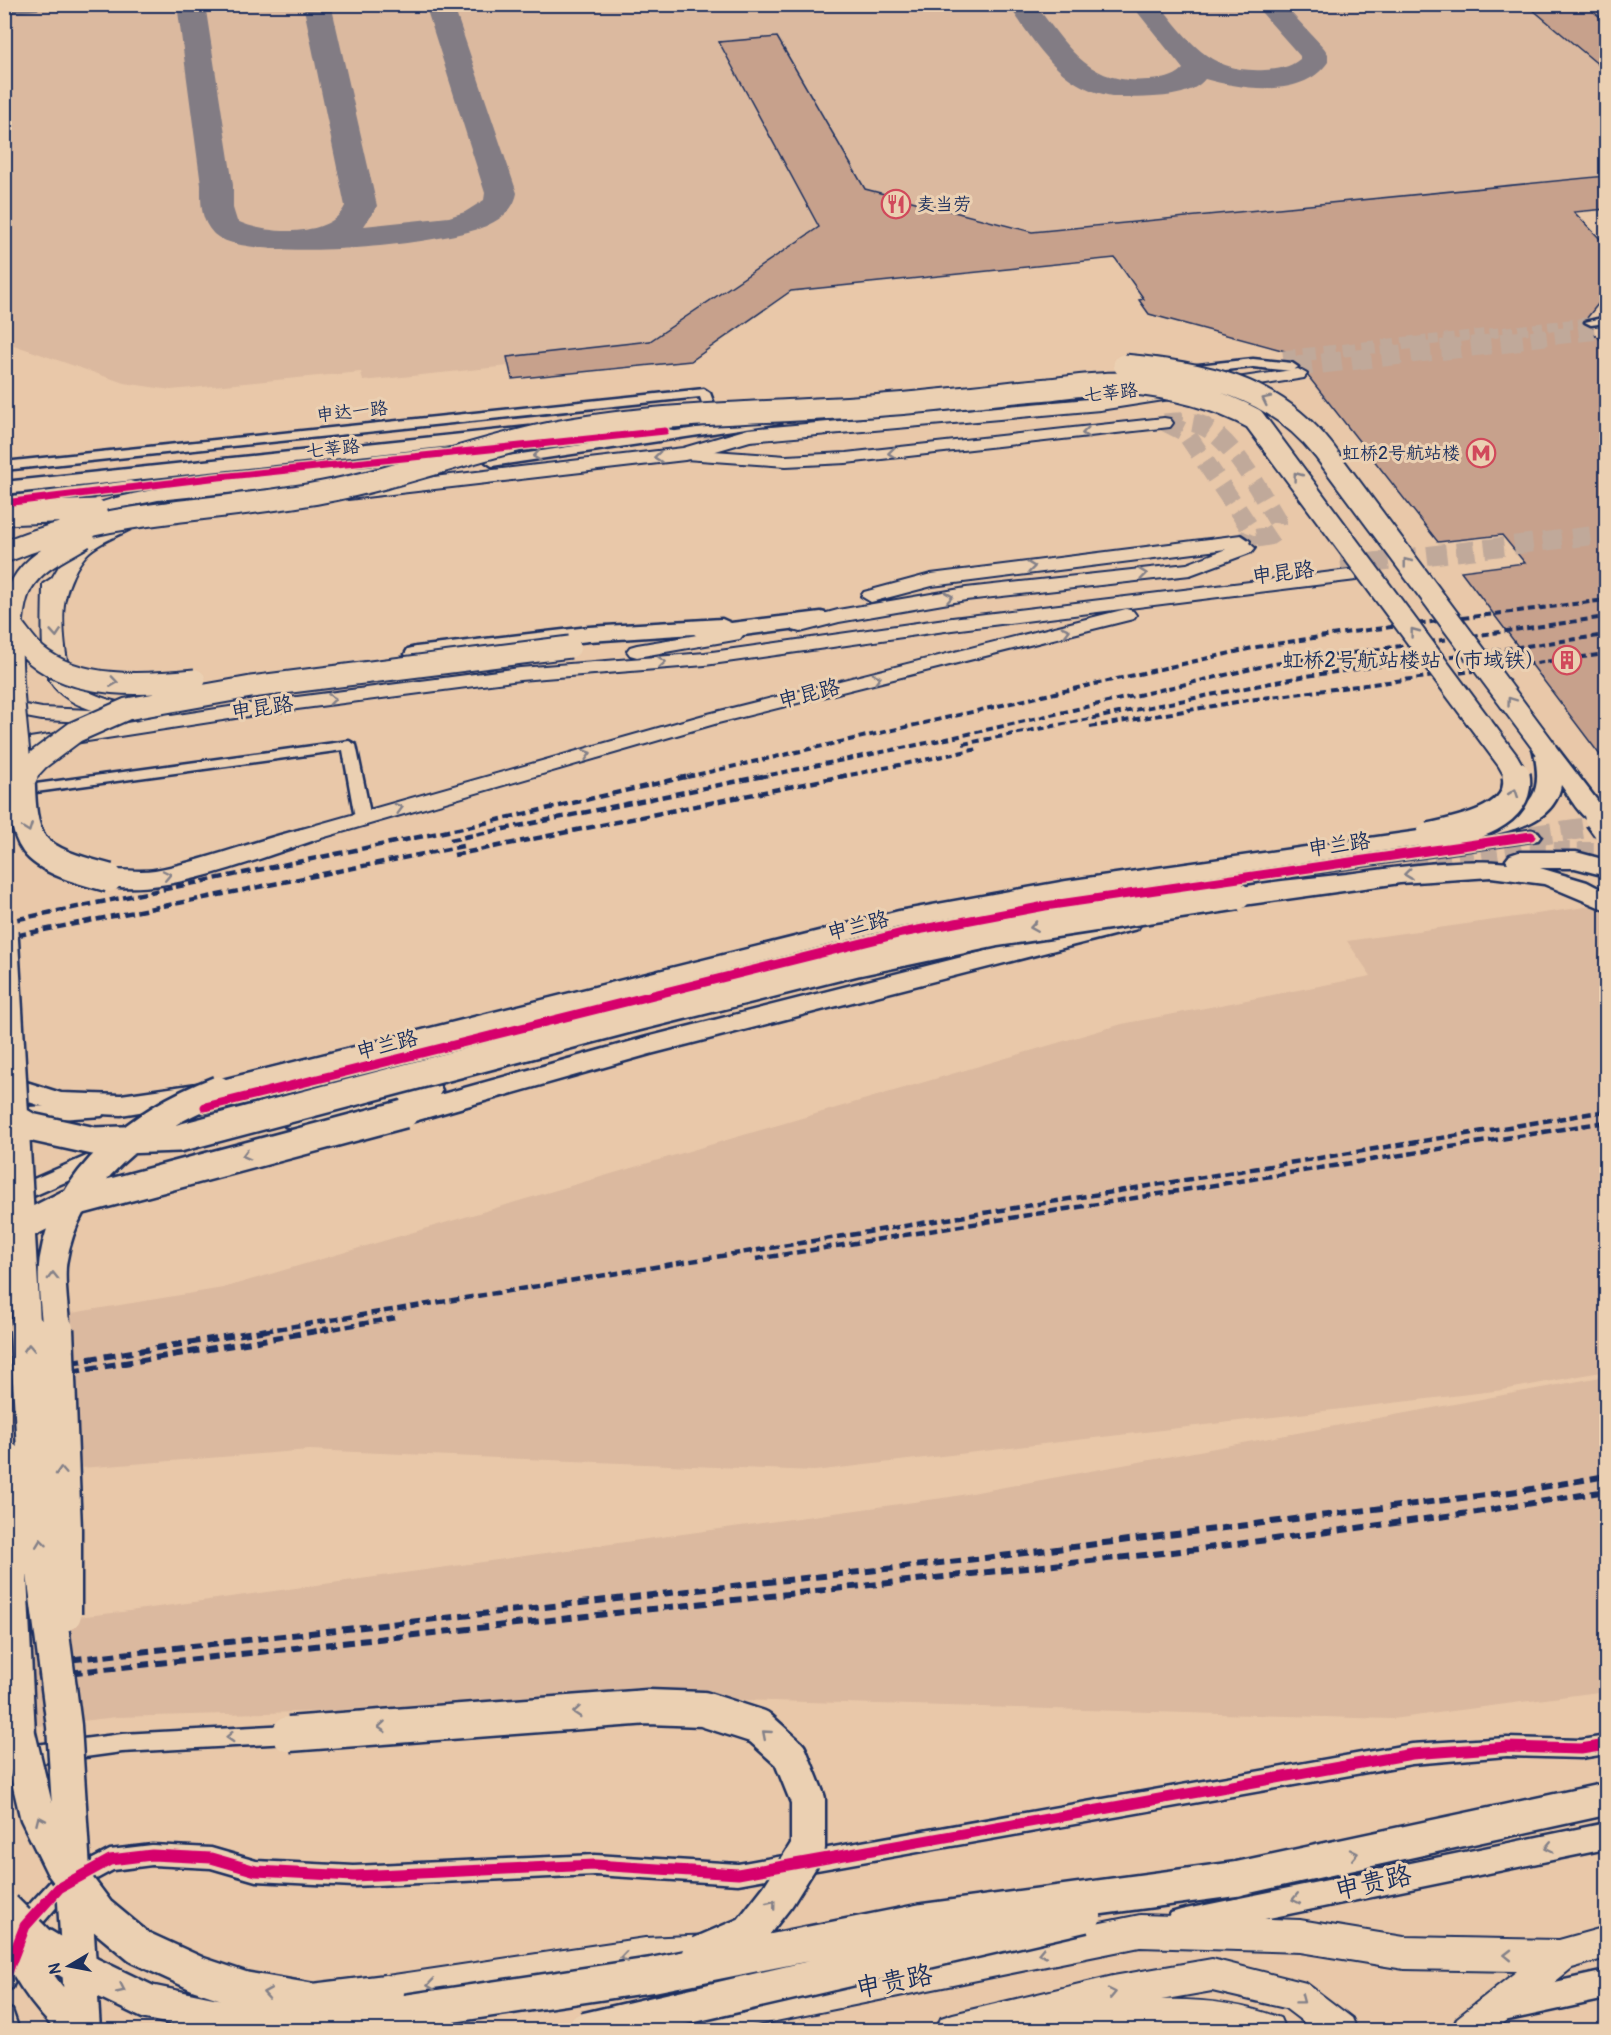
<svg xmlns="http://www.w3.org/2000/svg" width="1611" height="2035" font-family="Pangolin,'LXGW WenKai TC',sans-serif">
	<rect width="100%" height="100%" fill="#e9c8a9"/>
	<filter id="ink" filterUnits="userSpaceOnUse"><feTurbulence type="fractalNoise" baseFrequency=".0167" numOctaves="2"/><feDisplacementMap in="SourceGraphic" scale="12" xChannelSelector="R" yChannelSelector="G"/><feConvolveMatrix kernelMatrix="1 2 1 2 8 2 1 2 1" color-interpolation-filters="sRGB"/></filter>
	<g filter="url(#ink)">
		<path fill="#dbb99f" d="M5 5H1606V209L1574 212 1606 245V294L1583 321 1606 345V523L1438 542 1289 352 1149 314 1139 300 1143 299 1115 258 791 291 691 361 512 379 509 366 363 381 361 372 171 390 124 383 5 342Z
			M1606 904V1371L1503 1390 814 1471 309 1450 5 1474V1324L223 1288 1122 1024 1371 976 1347 941Z
			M1606 1376V1691L1392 1719 739 1700 116 1717 5 1730 4 1625 122 1612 950 1497Z"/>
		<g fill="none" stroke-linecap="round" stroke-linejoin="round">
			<path fill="#827c84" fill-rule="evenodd" d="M4 4H41L38 10 4 14Z
				M177 4H205L233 185V208L237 221C264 234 330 239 345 206L303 4H331L377 206 364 226 449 217 465 212 484 200 485 193 425 4H453L517 193C514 209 503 218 488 225 448 245 243 265 213 233 200 219 201 202 201 185Z
				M1008 4H1035C1068 47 1089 85 1148 80 1161 79 1173 79 1183 69L1131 4H1159C1191 43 1209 73 1265 70 1278 69 1289 68 1300 59V56L1254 4H1283L1324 48 1328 54V62C1303 99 1242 89 1205 79 1194 93 1172 96 1154 97 1074 104 1049 65 1008 4Z"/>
		</g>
		<path fill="#c7a18c" stroke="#1b2f5e" stroke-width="1.5" d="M1526 4H1584L1606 22V71Z
			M777 37 865 189 1032 232 1606 176V209L1574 212 1606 245V294L1583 323 1606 345V763L1461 571 1525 563 1502 535 1438 542 1308 376V372L1289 352 1149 314 1139 300 1144 299 1115 258 791 291 691 361 512 379 507 357 650 341 819 227 719 42Z"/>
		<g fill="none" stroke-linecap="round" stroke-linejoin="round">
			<path stroke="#c0a99a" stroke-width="10" stroke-dasharray="10 5" stroke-linecap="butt" d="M1414 342 1591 322"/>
			<path stroke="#c0a99a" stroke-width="13" stroke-dasharray="13 7" stroke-linecap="butt" d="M1283 357 1427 341"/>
			<path stroke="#c0a99a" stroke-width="16" stroke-dasharray="16 8" stroke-linecap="butt" d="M1411 867 1528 850H1606"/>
			<path stroke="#c0a99a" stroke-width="21" stroke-dasharray="21 10" stroke-linecap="butt" d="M1531 836 1606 825"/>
			<path stroke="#c0a99a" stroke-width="19" stroke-dasharray="19 10" stroke-linecap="butt" d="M1165 422 1185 432 1252 531 1245 548
				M1164 423C1176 422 1190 420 1201 425 1233 439 1259 491 1277 520L1275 532 1269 536 1241 541
				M1341 566 1606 534"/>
			<path stroke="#c0a99a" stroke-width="16" stroke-dasharray="16 8" stroke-linecap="butt" d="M1507 342 1603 331"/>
			<path stroke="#c0a99a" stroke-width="20" stroke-dasharray="20 10" stroke-linecap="butt" d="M1292 367 1520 341
				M665 431 852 417"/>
			<g stroke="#1b2f5e" stroke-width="5">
				<path id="minor" d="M1606 317V323L1591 325 1585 322Z
					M1253 359 1292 363 1298 367 1292 371 1253 367 1189 374 1183 370 1189 366Z
					M704 389 710 393 720 420 717 425 780 415 786 419 780 423 492 466 486 462 488 459 703 427 708 420 700 397 4 470V462Z
					M349 741 356 745 371 818 363 823 355 818 343 750 14 795 7 791 14 787Z
					M289 1725 297 1727 300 1734 297 1741 289 1743 122 1752 4 1768V1749L122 1734Z
					M1606 1736V1754L1581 1758 1507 1756 1412 1764 738 1884 595 1875 354 1886 256 1881 211 1868 152 1865 113 1870 67 1895 34 1933 12 1988 4 1991V1949L17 1918 51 1881 110 1850 152 1845 211 1848 256 1861 354 1866 595 1855 738 1864 1412 1744 1507 1738 1581 1740Z
					M4 2007 12 2010 19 2030H4Z"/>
			</g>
			<g stroke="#1b2f5e" stroke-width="5">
				<path id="tertiary" d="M1531 830 1538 832 1541 836 1538 840 1045 912 902 939 326 1086 194 1114 186 1112 183 1107 186 1102 194 1100 326 1072 902 927 1045 900Z
					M94 1104 102 1106 105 1111 102 1116 4 1123 5 1108Z
					M105 1148 113 1151 116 1156 113 1161 4 1209V1192Z
					M1606 1823V1849L1181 1936 1171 1933 1166 1923 1171 1913 1181 1910Z
					M1606 1971V1999L1504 2021 1493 2017 1489 2007 1493 1997 1504 1993Z"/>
			</g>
			<g stroke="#1b2f5e" stroke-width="4">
				<path id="secondary" d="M1164 418 1170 419 1173 423 1170 427 846 463 786 466 685 459 676 454 685 449 786 456 846 453Z
					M1241 535 1250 541 1249 543 1255 548 1252 552 1190 575 966 600 839 622 800 632 793 630 790 626 793 622 838 610 966 588 1187 564 1226 549 932 586 871 602 861 596 864 592 931 574Z
					M1349 570 1359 576 1356 580 952 630 705 665 520 680 274 712 4 754V742L274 700 520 668 705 653 952 618Z
					M1126 609 1133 611 1136 615 1133 619 718 723 311 841H295L292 836 295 831 704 715Z
					M733 629 740 631 743 635 740 639 637 657 630 655 627 651 630 647 637 645Z
					M4 701 42 708 115 711 122 713 125 717 122 721 115 723 42 720 4 713Z
					M1140 1915 1300 1920 1404 1937 1559 1940 1606 1927V1958L1572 1968 1495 2030H1452L1457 2018 1517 1971 1404 1969 1300 1952 1140 1947 731 2030H674L671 2023 676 2011 688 2007Z
					M710 1935 722 1940 727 1951 722 1962 710 1967 645 1970 387 2008 375 2003 370 1992 375 1981 387 1976 645 1938Z
					M1212 1959 1306 1983 1352 2018 1357 2030H1314L1285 2008 1212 1991 1161 2000C1203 1999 1241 2003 1280 2018L1285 2030H1034L1035 2027 1020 2030H936L941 2018 953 2014 1113 1976Z"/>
			</g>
			<g stroke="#1b2f5e" stroke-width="4">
				<path id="primary" d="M1298 369 1307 374 1304 378 1100 410 750 441 685 460 348 499 338 493 348 487 683 448 748 429 1100 398Z
					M665 425 674 431 672 435 534 450 524 444 534 438Z
					M459 446 469 452 466 456 373 467 363 461 373 455Z
					M393 465 403 471 400 475 158 500 120 508 76 528 69 526 66 522C94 482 337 470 393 465Z
					M130 481 137 483 140 487 137 491 4 509V497Z
					M128 518 135 520 138 524C133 531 100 540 87 554 76 566 68 584 65 599 61 615 64 674 77 684 103 704 138 705 169 712L172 717 169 722 161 724C127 717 65 714 48 677 40 659 43 606 43 584L52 578 65 556 81 538 105 524Z"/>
			</g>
			<g stroke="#1b2f5e" stroke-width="5">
				<path id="trunk" d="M529 427 536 429 539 433 536 437 4 494V482Z
					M821 612 829 614 832 619 829 624 704 640 694 634 589 641 416 661 408 659 405 654 408 649 416 647 589 627 722 619 731 623Z
					M1545 741 1553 743 1606 812V822C1584 828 1573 801 1561 785 1555 819 1521 828 1492 835L1066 897 899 927 218 1099 121 1115 60 1112 4 1094V1075L61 1093 121 1095 218 1081 899 911 1066 881 1490 821C1534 808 1544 793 1533 748L1537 743Z
					M303 829 312 831 315 836 312 841C254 860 160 899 100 884L96 878 100 872C118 868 137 873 155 870 206 861 253 841 303 829Z
					M1519 852H1576L1606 860V876L1575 868H1540L1587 882 1606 892V910L1544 884 1491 877 1400 883 1214 909 1205 907 1201 901 1205 895C1251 883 1300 879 1347 874 1401 867 1454 858 1508 863L1506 860 1510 855Z
					M1128 915 1137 917 1141 923 1137 929 650 1054 404 1124 394 1121 390 1114 394 1107 399 1106 295 1129 285 1126 281 1119 285 1112 295 1109 428 1081 438 1083 442 1090 439 1095 647 1037Z
					M1606 1783V1815L1236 1896 1223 1891 1217 1879 1223 1867 1236 1862Z"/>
			</g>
			<use href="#minor" fill="#ebd0b2" fill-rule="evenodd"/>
			<use href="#tertiary" fill="#ebd0b2" fill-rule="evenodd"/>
			<use href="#secondary" fill="#ebd0b2" fill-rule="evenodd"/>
			<use href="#primary" fill="#ebd0b2" fill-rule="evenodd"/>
			<use href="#trunk" fill="#ebd0b2" fill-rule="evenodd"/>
			<path stroke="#1b2f5e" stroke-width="4" stroke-dasharray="7 4" stroke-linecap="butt" d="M1090 727 1248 700 1606 654
				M963 744 1306 676 1606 635
				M687 777 1257 647 1344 633 1606 600
				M760 777 951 738 1273 664 1606 617
				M840 777 978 749"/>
			<path stroke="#1b2f5e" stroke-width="4.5" stroke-dasharray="9 4.5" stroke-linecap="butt" d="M450 840 768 775
				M454 855 848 775
				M4 922 463 828 694 775
				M4 938 463 846
				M756 1259 1606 1122
				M264 1331 1606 1111
				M320 1331 395 1318"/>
			<path stroke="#1b2f5e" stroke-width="6" stroke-dasharray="11 6" stroke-linecap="butt" d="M4 1373 273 1329
				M4 1383 329 1329
				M4 1667 985 1558 1526 1490 1606 1476
				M4 1680 1199 1549 1477 1512 1606 1491"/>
			<g stroke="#1b2f5e" stroke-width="25" stroke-linecap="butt">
				<path id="trunk-bridge-far2" d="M1124 365C1204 373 1272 385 1324 451L1545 748
					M4 514 96 510
					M4 552C112 508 212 513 323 492 399 478 471 450 546 434 661 410 780 414 896 404 947 400 998 393 1049 389 1075 386 1100 382 1126 383 1171 387 1214 397 1254 419L1508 761 1517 777
					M12 626C20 636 27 647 36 655 78 690 144 685 195 680
					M21 777C18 731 0 622 22 584 35 561 62 550 84 537
					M22 777 39 759 75 732 127 709 251 687 570 647"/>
			</g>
			<g stroke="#1b2f5e" stroke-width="32" stroke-linecap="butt">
				<path id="trunk-bridge-far1" d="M21 775C22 796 21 825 34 844 48 863 87 872 109 878
					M4 817 12 788 24 775
					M1598 817 1606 828
					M1429 837C1460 830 1524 819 1516 775
					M4 932 27 1331
					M4 1112 30 1127 94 1141 179 1138 629 1019 857 962 994 933 1237 896
					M8 1234 67 1204 404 1114
					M56 1331C55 1309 50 1283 53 1261 66 1176 143 1119 218 1090"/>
			</g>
			<g stroke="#1b2f5e" stroke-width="39" stroke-linecap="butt">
				<path id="trunk-bridge" d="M27 1329 39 1535 64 1726 83 2030
					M56 1329 64 1529V1614
					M4 1458 18 1734 37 1814 62 1865 98 1913 139 1947 198 1974 243 1989 313 2001 387 1992
					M289 1734 648 1707 703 1709 759 1727 790 1755 808 1800V1848L778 1896 749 1933 700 1954
					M4 1909 38 1943 90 1974 148 2002 245 2022 321 2020 405 2012 652 1975 923 1921 1236 1879
					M4 1917C22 1962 44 1997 80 2030
					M585 2030 1084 1915"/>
			</g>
			<use href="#trunk-bridge-far2" stroke="#ebd0b2" stroke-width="21"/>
			<use href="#trunk-bridge-far1" stroke="#ebd0b2" stroke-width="27"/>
			<use href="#trunk-bridge" stroke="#ebd0b2" stroke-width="34"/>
			<g stroke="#ebd0b2" stroke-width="10">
				<path id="cycleway-far2" d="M4 503 219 477 665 431"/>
			</g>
			<g stroke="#ebd0b2" stroke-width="13">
				<path id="cycleway-far1" d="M205 1107 902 933 1045 906 1531 836"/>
			</g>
			<g stroke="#ebd0b2" stroke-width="15">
				<path id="cycleway" d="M4 1980 25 1926 59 1888 110 1860 152 1855 211 1858 256 1871 354 1876 595 1865 738 1874 1412 1754 1507 1747 1581 1749 1606 1745"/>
			</g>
			<use href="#cycleway-far2" stroke="#d6006c" stroke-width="7"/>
			<use href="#cycleway-far1" stroke="#d6006c" stroke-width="9"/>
			<use href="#cycleway" stroke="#d6006c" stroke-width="11"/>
		</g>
		<defs><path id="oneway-chevron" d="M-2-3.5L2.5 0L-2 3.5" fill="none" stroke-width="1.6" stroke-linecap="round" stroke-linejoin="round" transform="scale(1.5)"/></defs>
		<g stroke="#838088">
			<use href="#oneway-chevron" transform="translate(1266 400) rotate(-154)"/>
			<use href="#oneway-chevron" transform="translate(1086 433) rotate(174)"/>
			<use href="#oneway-chevron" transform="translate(892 453) rotate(174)"/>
			<use href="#oneway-chevron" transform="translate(537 456) rotate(172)"/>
			<use href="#oneway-chevron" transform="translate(658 457) rotate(174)"/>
			<use href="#oneway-chevron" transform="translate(1297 476) rotate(-127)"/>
			<use href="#oneway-chevron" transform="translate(1407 562) rotate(-128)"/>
			<use href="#oneway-chevron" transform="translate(1031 567) rotate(-7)"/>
			<use href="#oneway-chevron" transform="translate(1143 574) rotate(-7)"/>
			<use href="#oneway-chevron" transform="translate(949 597) rotate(-10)"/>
			<use href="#oneway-chevron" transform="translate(1066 631) rotate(-14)"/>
			<use href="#oneway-chevron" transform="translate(1414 632) rotate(-127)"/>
			<use href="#oneway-chevron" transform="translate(56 633) rotate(86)"/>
			<use href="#oneway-chevron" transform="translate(662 662) rotate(-5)"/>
			<use href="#oneway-chevron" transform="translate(877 678) rotate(-14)"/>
			<use href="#oneway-chevron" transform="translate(114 682) rotate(8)"/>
			<use href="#oneway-chevron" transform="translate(332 699) rotate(-7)"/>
			<use href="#oneway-chevron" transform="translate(1511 701) rotate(-126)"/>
			<use href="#oneway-chevron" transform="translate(587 754) rotate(-16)"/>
			<use href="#oneway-chevron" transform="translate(1514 793) rotate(-71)"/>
			<use href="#oneway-chevron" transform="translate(399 808) rotate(-16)"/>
			<use href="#oneway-chevron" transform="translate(28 828) rotate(69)"/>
			<use href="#oneway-chevron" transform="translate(1408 874) rotate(173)"/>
			<use href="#oneway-chevron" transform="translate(167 875) rotate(-12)"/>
			<use href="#oneway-chevron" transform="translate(1034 927) rotate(171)"/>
			<use href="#oneway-chevron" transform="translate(246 1155) rotate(165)"/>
			<use href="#oneway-chevron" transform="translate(53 1276) rotate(-91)"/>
			<use href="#oneway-chevron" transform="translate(29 1348) rotate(-93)"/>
			<use href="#oneway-chevron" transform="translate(61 1471) rotate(-93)"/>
			<use href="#oneway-chevron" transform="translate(41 1543) rotate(-97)"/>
			<use href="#oneway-chevron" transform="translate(577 1712) rotate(176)"/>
			<use href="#oneway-chevron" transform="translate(382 1727) rotate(176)"/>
			<use href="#oneway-chevron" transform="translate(766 1734) rotate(-139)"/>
			<use href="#oneway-chevron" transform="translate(230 1737) rotate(177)"/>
			<use href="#oneway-chevron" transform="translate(40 1820) rotate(-114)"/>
			<use href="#oneway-chevron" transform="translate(1549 1847) rotate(168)"/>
			<use href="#oneway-chevron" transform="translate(1354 1854) rotate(-12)"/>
			<use href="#oneway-chevron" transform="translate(1296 1899) rotate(168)"/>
			<use href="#oneway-chevron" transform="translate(772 1904) rotate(-51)"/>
			<use href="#oneway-chevron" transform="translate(1042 1953) rotate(168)"/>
			<use href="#oneway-chevron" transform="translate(1508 1955) rotate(-179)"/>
			<use href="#oneway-chevron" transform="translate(624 1957) rotate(172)"/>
			<use href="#oneway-chevron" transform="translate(431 1985) rotate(172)"/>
			<use href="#oneway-chevron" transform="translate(121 1989) rotate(25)"/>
			<use href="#oneway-chevron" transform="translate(267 1993) rotate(-170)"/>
			<use href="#oneway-chevron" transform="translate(1112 1993) rotate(-12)"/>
			<use href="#oneway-chevron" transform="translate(1301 2000) rotate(37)"/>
		</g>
	</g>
	<defs>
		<g id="restaurant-ring" transform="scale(1.5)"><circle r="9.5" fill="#ebd0b2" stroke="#d1495b" stroke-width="1.5"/><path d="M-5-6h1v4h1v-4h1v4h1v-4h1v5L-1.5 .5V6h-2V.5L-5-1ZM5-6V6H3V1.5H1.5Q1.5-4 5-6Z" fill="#d1495b"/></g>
		<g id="metro-ring" transform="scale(1.5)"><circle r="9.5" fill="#ebd0b2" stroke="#d1495b" stroke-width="1.5"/><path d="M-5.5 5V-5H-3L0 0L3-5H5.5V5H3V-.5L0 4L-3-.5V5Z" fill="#d1495b"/></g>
		<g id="building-ring" transform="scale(1.5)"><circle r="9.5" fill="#ebd0b2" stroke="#d1495b" stroke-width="1.5"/><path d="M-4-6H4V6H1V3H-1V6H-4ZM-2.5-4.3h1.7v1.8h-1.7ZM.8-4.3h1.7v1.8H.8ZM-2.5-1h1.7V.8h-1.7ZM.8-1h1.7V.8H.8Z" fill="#d1495b"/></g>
	</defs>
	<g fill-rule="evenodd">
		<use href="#restaurant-ring" x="896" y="204"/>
		<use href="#metro-ring" x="1481" y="453"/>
		<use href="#building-ring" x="1567" y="660"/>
	</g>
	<g text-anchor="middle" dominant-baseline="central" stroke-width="6" stroke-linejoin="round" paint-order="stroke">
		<g font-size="18" fill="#1b2f5e" stroke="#ebd0b2" text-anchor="start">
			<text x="917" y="204">麦当劳</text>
			<text x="1460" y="453" text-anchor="end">虹桥2号航站楼</text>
		</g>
		<g font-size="18" fill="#1b2f5e" stroke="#ebd0b2">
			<text transform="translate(1111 393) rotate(-6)">七莘路</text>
			<text transform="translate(352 412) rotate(-6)">申达一路</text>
			<text transform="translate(333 449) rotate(-6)">七莘路</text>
		</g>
		<g font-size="21" fill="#1b2f5e" stroke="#ebd0b2">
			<text transform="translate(1283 573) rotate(-7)">申昆路</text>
			<text transform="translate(809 694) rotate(-14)">申昆路</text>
			<text transform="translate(262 708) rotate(-8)">申昆路</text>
			<text transform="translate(1339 845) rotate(-8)">申兰路</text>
			<text transform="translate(858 926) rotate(-14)">申兰路</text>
			<text transform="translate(387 1045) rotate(-14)">申兰路</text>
		</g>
		<g font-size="21" fill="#1b2f5e" stroke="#ebd0b2" text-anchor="end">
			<text x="1546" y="660">虹桥2号航站楼站（市域铁）</text>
		</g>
		<g font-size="26" fill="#1b2f5e" stroke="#ebd0b2">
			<text transform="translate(1373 1883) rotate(-12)">申贵路</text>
			<text transform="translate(894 1982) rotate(-11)">申贵路</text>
		</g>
	</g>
	<rect width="1611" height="2035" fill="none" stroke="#ebd0b2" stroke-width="24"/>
	<rect x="12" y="12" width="1587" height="2011" fill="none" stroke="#1b2f5e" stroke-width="2" filter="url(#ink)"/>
	<g transform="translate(69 1966) rotate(260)" stroke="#ebd0b2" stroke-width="4.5" paint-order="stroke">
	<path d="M0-4.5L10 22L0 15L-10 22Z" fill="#1b2f5e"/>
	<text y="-9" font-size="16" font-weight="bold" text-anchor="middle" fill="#1b2f5e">N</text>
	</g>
</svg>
